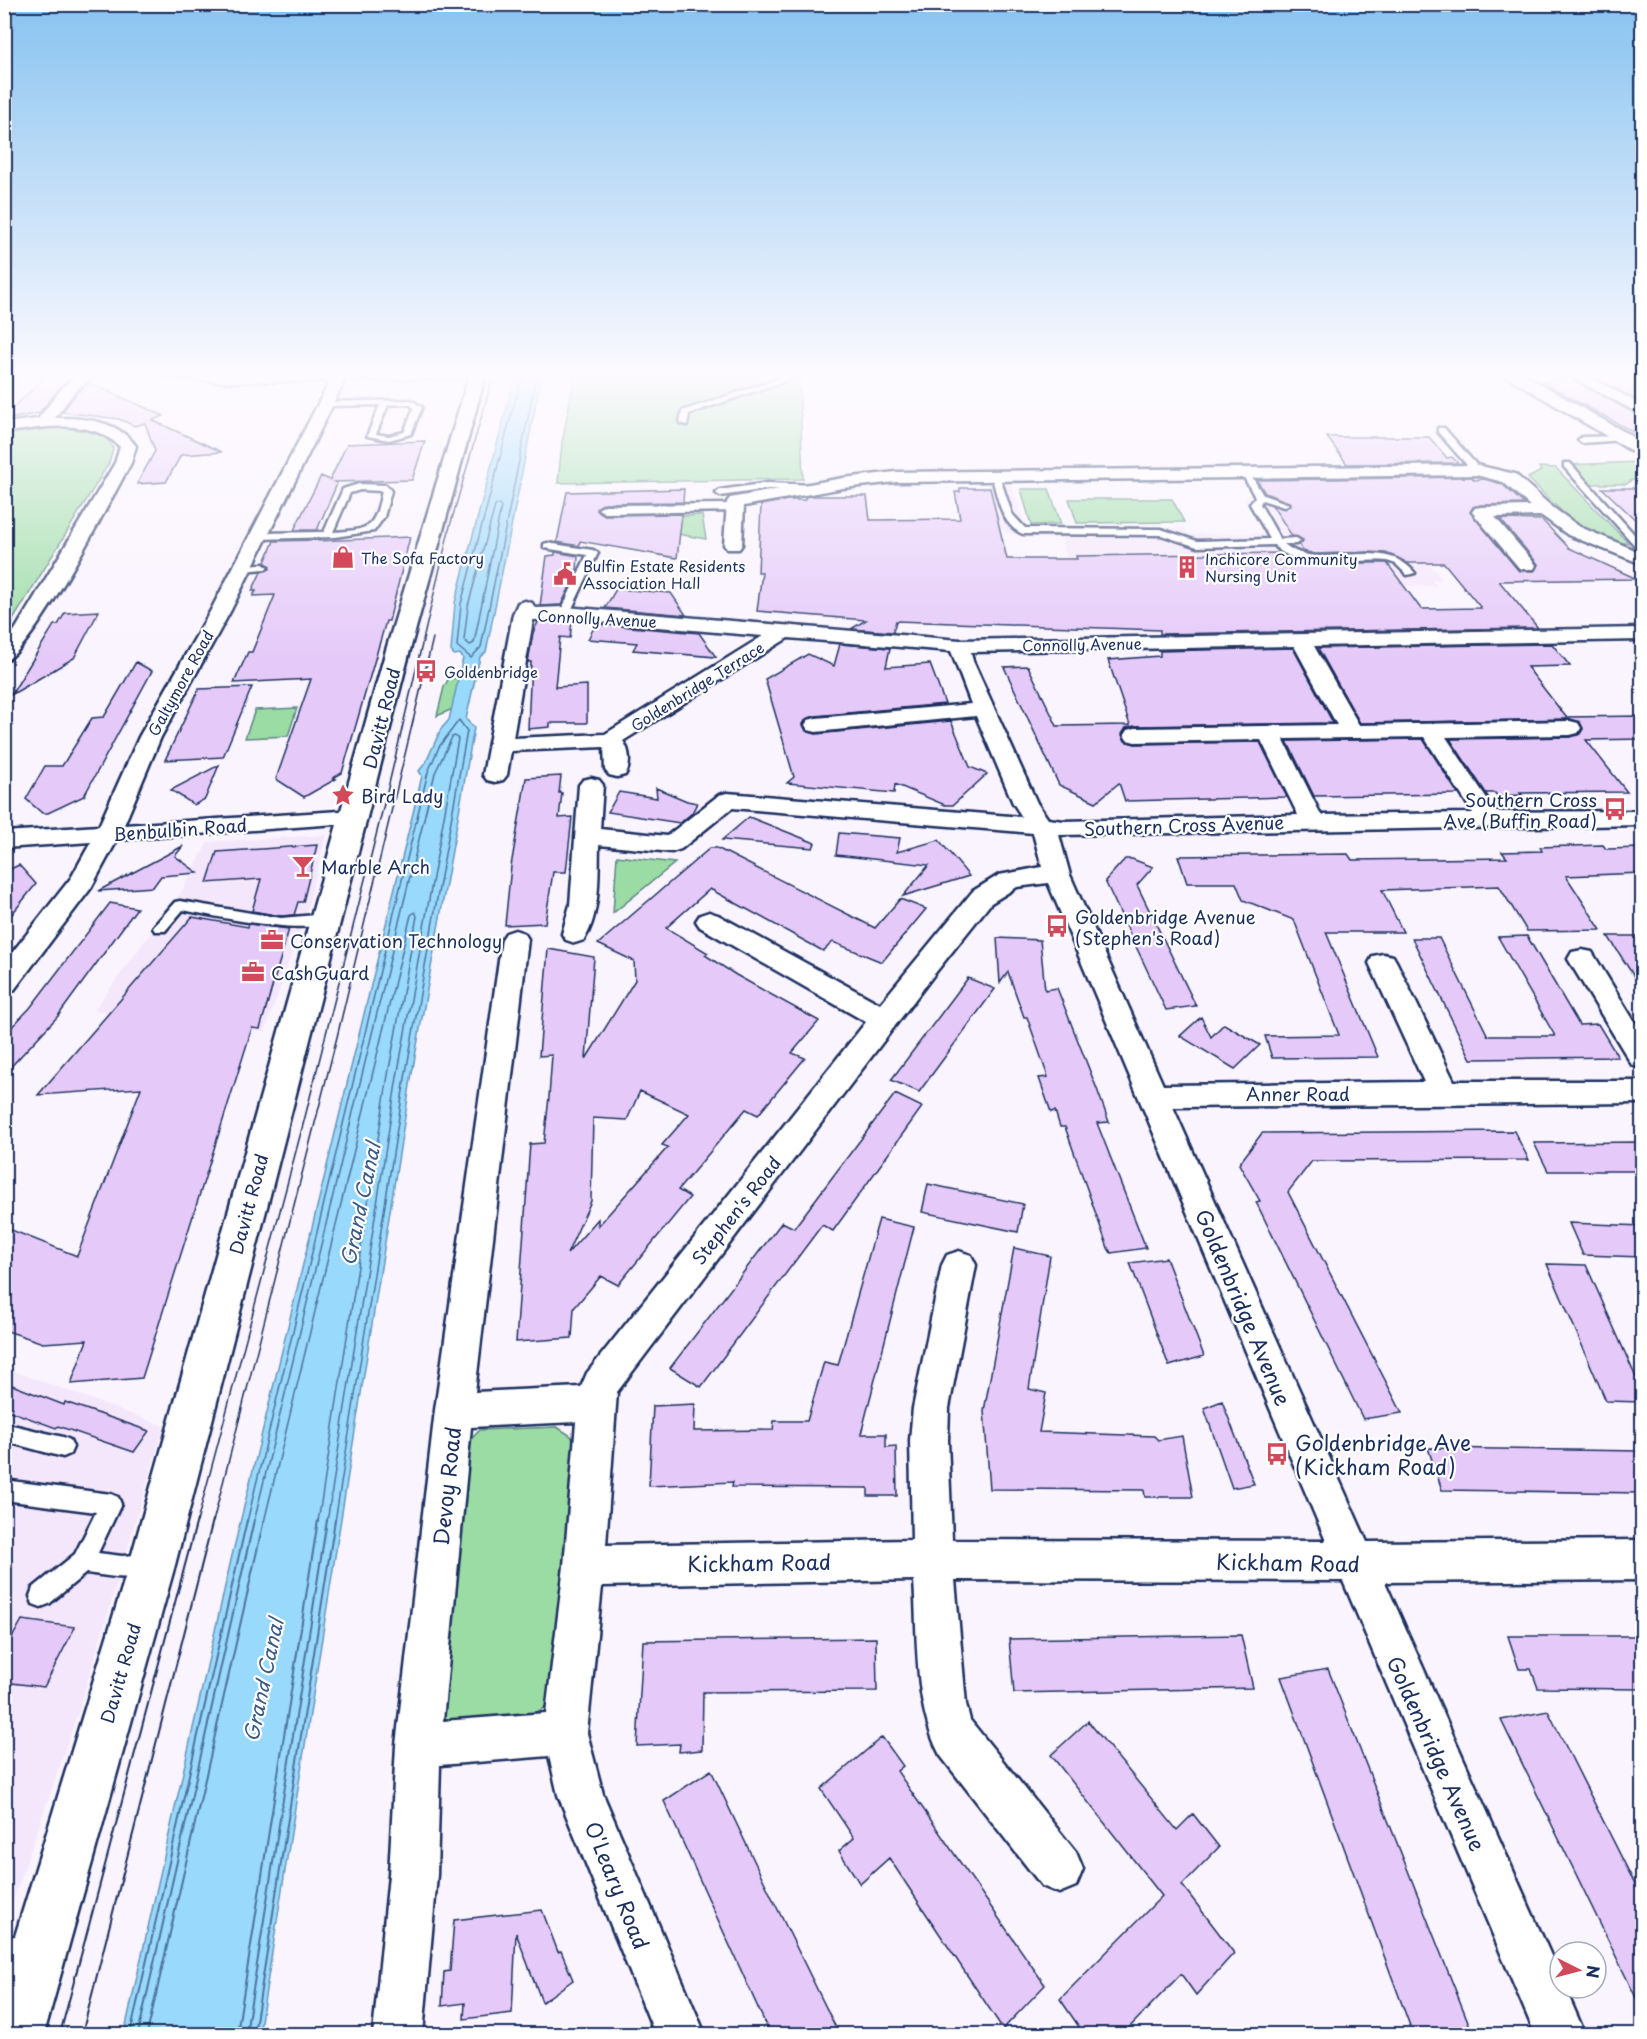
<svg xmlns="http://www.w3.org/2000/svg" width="1647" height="2039" font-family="'Playpen Sans',sans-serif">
	<rect width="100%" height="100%" fill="#faf4fe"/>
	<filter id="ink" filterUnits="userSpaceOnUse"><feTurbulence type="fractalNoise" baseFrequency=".0167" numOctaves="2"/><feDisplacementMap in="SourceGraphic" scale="12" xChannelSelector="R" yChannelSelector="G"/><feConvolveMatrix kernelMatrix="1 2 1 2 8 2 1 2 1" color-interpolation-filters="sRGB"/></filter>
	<g filter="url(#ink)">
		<path fill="#f4e7fc" d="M1367 479 1442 580H1432L1436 586 1076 589 1061 539 1030 538 1007 533 998 526 988 484 1011 483 1025 524 1031 528H1185L1188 534 1265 533 1244 498 1254 497 1245 480Z
			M326 835 308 906 265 1032 94 1010 184 888 208 842Z
			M5 1368 164 1426 80 1707 5 1924Z"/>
		<path fill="#9bdca5" stroke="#5b8682" stroke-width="1.5" d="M799 373 803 479 558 483 562 443 575 374Z
			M48 427C65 428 108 428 113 449L109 463 5 633V432Z
			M1638 462 1642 464V480H1631L1627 484H1584L1567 465Z
			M1539 467 1556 468 1628 543C1585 542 1555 505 1528 478L1541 471Z
			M1021 489H1049L1061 524 1031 525Z
			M1069 499H1172L1184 522 1077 523Z
			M630 512H643L642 518 702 515 706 539 644 528 620 516Z
			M449 678 462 679 455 708 437 716 444 687Z
			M297 708 288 736 245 738 255 710Z
			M617 856 675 863 613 913Z
			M557 1427 571 1436 576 1447 553 1695 544 1708 533 1714 450 1720 441 1717 468 1446 471 1439 480 1430Z"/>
		<path fill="#99d9fb" stroke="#6795bc" stroke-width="1.5" d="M520 373H544L541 378 486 652 480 657 466 719 474 728 411 1079 259 2034H124L231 1560 422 776 419 771 426 762 441 729 449 720 463 658 460 654 454 655 451 651 455 603 514 380 518 379Z"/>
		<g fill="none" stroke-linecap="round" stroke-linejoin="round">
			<path stroke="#4d739d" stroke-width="1.5" d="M526 373 524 381 519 386 461 604 457 646 471 658 481 647 537 373
				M499 504 501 507 474 643 470 645 464 640 468 606 495 506Z
				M247 1522 428 772 439 747 459 720 467 731 405 1078 335 1522
				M254 1522 435 773 452 737 455 736 458 739 397 1077 327 1522
				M264 1522 411 915 415 912 417 916 388 1075 318 1522"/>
			<path stroke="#4d739d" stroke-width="2" d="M130 2034 247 1520
				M138 2034 254 1520
				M147 2034 264 1520
				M237 2034 318 1520
				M246 2034 327 1520
				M254 2034 335 1520"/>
		</g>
		<path fill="#e5caf9" stroke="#1b2f5e" stroke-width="1.5" fill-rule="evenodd" d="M50 373H68L74 376 62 385 39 413 4 420V416Z
			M1615 373H1642V403L1592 376Z
			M1569 378 1642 417V437L1542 382Z
			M89 383 164 416 152 420 222 452 181 455 166 482 137 484 155 451 145 423 135 426 119 419 62 412 76 394Z
			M1327 437H1429L1447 458 1452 457 1458 463 1347 464Z
			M425 441 412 480 334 482 337 484 317 530H294L321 476 330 480 347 444Z
			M1472 477 1474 480 1484 479 1502 484 1524 504 1481 505 1473 507 1470 512 1518 570 1534 571 1538 564 1500 519 1542 520 1569 548 1637 579 1499 581 1538 628 1160 634V630L896 621 893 632 851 629 866 620 757 611 762 572H758L761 505 787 500H805V497L810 496H867L870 520 960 519 955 492H960V488H990L1007 559H1077L1076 556 1280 553 1295 560 1311 563H1387L1421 609 1481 608 1444 563H1407L1386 553 1368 552 1315 554 1303 551 1299 545 1303 540 1292 536 1272 505 1285 509 1291 503 1265 493 1257 480Z
			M1602 488H1642V526Z
			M684 489 683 502 605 503 596 508 605 515 682 514 677 558 580 541 579 546 557 542 567 492Z
			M410 537 389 621H386L342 773 333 778 336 779 304 797 276 779 311 679 234 683 248 652H252L275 595 253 596 256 591H252L261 572 270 569 269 565 265 562 274 541 320 540 319 541Z
			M555 552 578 556 577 572 561 605 540 606 547 556 555 555Z
			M616 589 671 593 686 615 605 608Z
			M99 611 74 658 11 695 54 625H58L65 613Z
			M538 622H572L570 638 560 637 555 687 587 685V723H550V727L528 729 531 662H528L533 633Z
			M596 624 699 633 716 657 633 650 637 643 588 639Z
			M840 644 890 648 886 667 930 664 945 704 815 716 806 719 803 724 806 731 816 734 951 721 970 767 987 774 953 805H945L895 784 894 793 787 783 794 777 765 679 808 654 834 666Z
			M1552 644 1570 666 1527 667 1566 717 1642 716V739L1586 740 1627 792 1520 793 1522 795 1497 796 1495 793H1486L1450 739 1571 737 1580 734 1583 729 1580 722 1570 719 1360 723 1318 648Z
			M1293 648 1333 723 1135 726 1126 728 1122 734 1125 741 1135 744 1260 742 1287 797 1125 801 1119 783 1096 802 1059 785 1004 667 1028 666 1057 726 1130 725 1108 660 1160 656V651Z
			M136 662 152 671 84 796 48 813H42L26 799 45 766H62L92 718 104 717Z
			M252 687 223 757 165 760 199 689Z
			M1423 739 1458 794 1314 796 1287 741Z
			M219 765 205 799 194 805 171 790Z
			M561 776 559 793H562L559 818 572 817 566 872H553L545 923 505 925 511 866 526 778Z
			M656 788 687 801 697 803 692 813 680 823 608 812 619 792 657 798Z
			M749 817 815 843 813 848 722 840Z
			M839 833 900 838 897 852 939 840 969 876 903 896 929 865 836 855Z
			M317 845 303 902H298L294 915 281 916 252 911 261 879 207 883 217 852Z
			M1603 845 1606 849 1642 848V873L1566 876 1601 930 1527 931 1499 886 1382 890 1403 932H1326L1378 1057 1272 1058 1265 1036 1339 1035 1294 920 1243 900 1236 883H1187L1178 856 1348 854 1352 860 1507 858 1502 852 1542 851 1540 847Z
			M183 846 175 856 198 873 161 876 153 887 98 891Z
			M710 848H717L875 928 900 899 926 909 882 962 833 942 823 951 710 889 666 928 708 953 705 955 736 975 819 1021 792 1053 805 1058 758 1115 746 1109 700 1164 678 1190 690 1197 618 1285 601 1276 574 1308 572 1338 516 1342 530 1144 544 1143 549 1097 552 1055 539 1056 548 949 594 957 586 1059 635 980 634 961 598 944ZM640 1091 689 1114 662 1145 668 1147 598 1226V1219L567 1254 591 1201 593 1118 627 1120Z
			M1125 859H1132L1153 867 1137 885 1196 1006 1166 1010 1105 881Z
			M19 865 36 884 4 924V872Z
			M110 903 137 908 58 1016 4 1074V1035L30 1008Z
			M192 917 248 927 249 924 289 929 260 1029 252 1028 142 1378 71 1384 87 1340 43 1343 4 1330V1227L77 1256 141 1088 38 1095Z
			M1527 936 1579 1025 1598 1024 1618 1057 1471 1059 1412 938H1439L1488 1036H1555L1498 937Z
			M1608 936H1637L1642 944V989Z
			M997 938 1040 940 1045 990 1057 988 1097 1089 1109 1122 1097 1123 1146 1248 1111 1253 1108 1248 1065 1127H1060L1055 1111 1051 1112 1039 1078 1048 1077 1027 1017H1024L1008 972 1000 983Z
			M968 978 995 989 919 1092 891 1080Z
			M1201 1017 1211 1037 1224 1024 1260 1045 1235 1069 1180 1036Z
			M895 1094 922 1107 833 1231 822 1225 701 1387 670 1368 782 1222 794 1228Z
			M1514 1131 1529 1160 1312 1161 1288 1192 1402 1413 1363 1419 1256 1202 1260 1201 1239 1164 1262 1133Z
			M1642 1142V1171H1548L1534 1143Z
			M928 1184 1023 1204 1018 1232 922 1212Z
			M879 1219 914 1227 861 1434H886V1447L896 1446 897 1496H868V1488L732 1487 733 1482 649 1486 653 1406 695 1404 694 1431 773 1430 774 1421H807L824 1362 838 1365Z
			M1569 1223 1642 1226V1257L1583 1255Z
			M1014 1248 1050 1256 1029 1389 1046 1393 1039 1432 1154 1436 1158 1440 1182 1436 1193 1497H1145L1144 1490 990 1489 984 1411Z
			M1166 1258 1204 1356 1169 1366 1130 1263Z
			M1547 1264 1586 1265 1642 1391V1402L1606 1401Z
			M4 1382 64 1405 65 1402 149 1431 134 1452 58 1426 56 1428 4 1409Z
			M1222 1401 1254 1484 1232 1488 1204 1408Z
			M1428 1448 1642 1451V1493L1442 1490Z
			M22 1620 75 1627 44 1687 4 1682V1652Z
			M1241 1635 1253 1688 1014 1693 1009 1639Z
			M1508 1636H1642V1689L1538 1688 1531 1669H1519Z
			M876 1638 877 1691 703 1692 702 1750 679 1752 680 1744 637 1746 643 1641Z
			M1328 1669 1447 1969 1473 2034H1413L1281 1677Z
			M1548 1711 1642 1898V2010L1501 1720Z
			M1088 1721 1177 1830 1193 1814 1219 1847 1182 1885 1234 1953 1196 1995 1181 1974 1123 2034H1084L1060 1999 1162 1896 1051 1755Z
			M882 1737 903 1766 897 1771 1045 1985 1003 2029 889 1858 860 1884 839 1851 854 1838 821 1789Z
			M711 1770 759 1871 839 2034H770L664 1801Z
			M542 1910 558 1952 561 1951 573 1980 542 2002 516 1933 512 2013 464 2019 465 2003 442 2006 444 1972 450 1971 454 1920Z"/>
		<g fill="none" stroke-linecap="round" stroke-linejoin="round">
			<g stroke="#1b2f5e" stroke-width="5">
				<path id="service" d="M796 373H808L689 414 687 425 680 423 682 411Z
					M411 400 422 407 411 434 389 440 367 436 380 405 325 406 321 404 325 402ZM409 404 414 408 404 432 389 436 376 434 388 405Z
					M1438 428H1444L1479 468V472H1473L1438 432Z
					M1621 436H1624V440L1582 443 1578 440 1582 437Z
					M1564 463H1570L1642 543V551L1639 550 1564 467Z
					M1245 469 1248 470 1263 495 1289 504 1284 507 1262 500 1260 504 1280 539 1296 538 1301 541 1296 544H1284C1320 575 1381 532 1415 573L1407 575 1396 564 1387 561C1356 558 1295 571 1274 545L1197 547 1161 535 1023 534C1000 525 998 495 991 475L995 472 999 475 1012 514 1025 528 1161 529 1197 541 1270 539 1250 504 1255 497 1241 472Z
					M768 483 814 485 818 488 814 491 768 489 720 496 716 493 720 490Z
					M359 484 386 485 391 491 384 517 374 531 335 537 259 539 254 536 259 533 324 532 343 489ZM360 490 382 491C374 528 371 530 333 532L350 493Z
					M547 543 593 550 598 553 569 615 560 613 587 555 544 548V544Z
					M263 564 268 567 266 569 242 571 237 568 242 565Z
					M180 901 281 918 327 914 334 919C317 939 209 915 183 910L165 931H155L153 928 155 925 175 902Z
					M4 1423 63 1437 70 1440 73 1447 70 1454 63 1457 4 1441Z
					M4 1480 111 1494 118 1497 121 1504 98 1553 122 1556 149 1554 157 1557 160 1565 157 1573C135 1582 109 1576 86 1573L49 1604 41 1607 33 1604 30 1596 33 1588 75 1554 96 1512 4 1500Z
					M29 1935 38 1939 42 1948 38 1957 29 1961 4 1963V1937Z"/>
			</g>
			<g stroke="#1b2f5e" stroke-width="5">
				<path id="pedestrian" d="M735 504 742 508 740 511 605 513 598 509 605 505Z"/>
			</g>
			<g stroke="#1b2f5e" stroke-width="5">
				<path id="minor" d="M81 373H98L74 392 55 418C85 418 117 420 136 446L131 463C113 495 31 655 4 661V642L15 630 115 463 120 447C91 417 41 427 4 433V423L38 419 64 386Z
					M153 373 469 374 462 378 345 380 231 610 161 737 124 825 355 810 364 812 367 817 364 822 117 840 91 888 14 990 4 993V963L71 878 91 842 4 848V832L99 826 139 737 211 610 330 381 227 382 160 377Z
					M1564 373H1582L1642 405V415Z
					M1476 465 1515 474 1552 507 1580 527 1642 553V564L1568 535 1542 516 1495 517 1536 565 1534 569H1520L1472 512 1475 508 1481 507 1530 506 1503 482 1476 475 896 482 843 488 744 506 742 545 739 549H727L724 545 727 502 730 498 843 478 896 472Z
					M525 601 532 603 535 608 565 607 960 640 1642 628V640L1314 646 1359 725 1570 721 1578 723 1581 728 1578 733 1570 735 1446 737 1496 812 1642 811V825L1059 835 1070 875 1163 1085 1424 1082 1369 963 1373 956 1383 954 1393 956 1397 963 1454 1081H1642V1103L1173 1107 1367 1542 1642 1540V1580L1385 1582 1560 1976V1988H1565L1585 2034H1535L1343 1581 955 1580 966 1704 970 1720 1076 1852 1083 1869 1076 1886 1059 1893 1042 1886 940 1755C913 1704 918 1637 914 1580L602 1586 587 1733 603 1794 705 2034H655L558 1795 549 1756 440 1765 437 1875 423 2034H373L389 1875 396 1745 435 1410 502 939 506 933 515 930 524 933 528 939 475 1392 581 1387 587 1373 866 1022 700 927 696 921 700 915 709 912 718 915 880 1004 973 891 999 875 1042 867 1033 833 732 808 681 849 672 852 599 845C598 875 601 913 584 940L575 943 566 940 562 934 570 905 579 785 583 780 591 778 599 780 603 785 600 829 667 836 719 795 727 793 1022 817 1013 803 976 716 816 732 808 730 805 725 808 720 816 718 971 704 951 651 788 638 623 741C630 750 631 766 625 775L617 777 609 775 605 770 604 747 511 751 507 775 503 780 495 782 487 780 483 775 513 614 518 603ZM565 619 763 636 605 734 513 738 533 620ZM1294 646 1337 725 1135 728 1127 730 1124 735 1127 740 1135 742 1261 740 1298 815 1064 821 1048 819 1037 803 973 661 971 652ZM1424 737 1473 813 1321 815 1283 739ZM1048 883 1326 1541 952 1540 948 1440 949 1408 976 1265 971 1255 959 1251 947 1255 942 1265 913 1408 910 1440 912 1540 606 1545 617 1392 932 977 991 903 1017 887ZM576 1422 564 1566 546 1713 443 1721 471 1427Z
					M1582 950 1592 952 1642 1034V1068L1632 1065 1568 959 1572 952Z"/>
			</g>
			<g stroke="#1b2f5e" stroke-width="5">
				<path id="secondary" d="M470 373H486L410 650 175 1565 44 2034H4V1972L129 1565 386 650Z
					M1501 373H1521L1642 442V454L1635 453Z"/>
			</g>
			<use href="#service" fill="#fff" fill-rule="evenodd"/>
			<use href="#pedestrian" fill="#fff" fill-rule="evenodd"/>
			<use href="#minor" fill="#fff" fill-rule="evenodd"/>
			<use href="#secondary" fill="#fff" fill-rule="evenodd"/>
			<path stroke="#1b2f5e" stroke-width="1.5" d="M197 1522 304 1121 388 788 450 526 494 373
				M213 1522 337 1037 433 638"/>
			<path stroke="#1b2f5e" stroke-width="2" d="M60 2034 197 1520
				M82 2034 213 1520"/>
		</g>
	</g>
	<linearGradient id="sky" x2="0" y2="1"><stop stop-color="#88c3f0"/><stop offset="0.57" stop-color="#fdfaff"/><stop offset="1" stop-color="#fdfaff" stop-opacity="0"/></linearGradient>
	<rect width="1647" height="659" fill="url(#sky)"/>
	<defs>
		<g id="shop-bare" transform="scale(1.8)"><path d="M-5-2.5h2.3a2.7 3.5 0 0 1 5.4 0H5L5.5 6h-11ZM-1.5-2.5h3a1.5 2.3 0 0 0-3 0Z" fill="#d1495b" stroke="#fff" stroke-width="2.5" paint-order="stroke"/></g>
		<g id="building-bare" transform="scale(1.8)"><path d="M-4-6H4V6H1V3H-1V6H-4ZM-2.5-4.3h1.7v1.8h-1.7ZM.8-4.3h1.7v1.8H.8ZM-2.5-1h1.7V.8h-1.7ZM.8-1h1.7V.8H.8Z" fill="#d1495b" stroke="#fff" stroke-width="2.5" paint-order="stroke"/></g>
		<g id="civic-bare" transform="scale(1.8)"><path d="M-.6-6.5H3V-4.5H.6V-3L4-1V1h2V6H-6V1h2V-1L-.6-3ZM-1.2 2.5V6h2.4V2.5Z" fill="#d1495b" stroke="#fff" stroke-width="2.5" paint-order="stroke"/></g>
		<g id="bus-bare" transform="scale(1.8)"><path d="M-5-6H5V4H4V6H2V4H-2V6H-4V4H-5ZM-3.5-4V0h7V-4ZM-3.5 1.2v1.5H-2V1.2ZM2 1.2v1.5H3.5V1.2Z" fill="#d1495b" stroke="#fff" stroke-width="2.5" paint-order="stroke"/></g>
		<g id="sight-bare" transform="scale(1.8)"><path d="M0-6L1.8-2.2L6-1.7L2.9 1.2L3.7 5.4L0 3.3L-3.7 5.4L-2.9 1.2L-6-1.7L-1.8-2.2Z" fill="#d1495b" stroke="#fff" stroke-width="2.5" paint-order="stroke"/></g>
		<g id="bar-bare" transform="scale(1.8)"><path d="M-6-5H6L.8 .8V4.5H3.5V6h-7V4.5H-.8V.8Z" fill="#d1495b" stroke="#fff" stroke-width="2.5" paint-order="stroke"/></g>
		<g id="office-bare" transform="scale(1.8)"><path d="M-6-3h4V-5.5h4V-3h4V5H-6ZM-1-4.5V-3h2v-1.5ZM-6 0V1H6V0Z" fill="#d1495b" stroke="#fff" stroke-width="2.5" paint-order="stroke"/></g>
	</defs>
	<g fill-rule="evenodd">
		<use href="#shop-bare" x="343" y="557"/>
		<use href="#building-bare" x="1187" y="567"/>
		<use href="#civic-bare" x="565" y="574"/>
		<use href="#bus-bare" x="426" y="671"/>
		<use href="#sight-bare" x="343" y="795"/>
		<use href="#bus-bare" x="1615" y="809"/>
		<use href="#bar-bare" x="303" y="866"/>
		<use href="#bus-bare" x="1057" y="926"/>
		<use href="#office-bare" x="272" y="940"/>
		<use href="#office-bare" x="253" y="972"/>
		<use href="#bus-bare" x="1277" y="1454"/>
	</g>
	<g text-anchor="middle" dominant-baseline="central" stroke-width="4.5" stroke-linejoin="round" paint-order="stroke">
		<g font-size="15" fill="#1b2f5e" stroke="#fff" text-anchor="start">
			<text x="361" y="557">The Sofa Factory</text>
			<text x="1205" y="558">Inchicore Community<tspan x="1205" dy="17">Nursing Unit</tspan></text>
			<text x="583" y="565">Bulfin Estate Residents<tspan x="583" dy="17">Association Hall</tspan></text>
			<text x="444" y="671">Goldenbridge</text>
		</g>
		<g font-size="15" fill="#1b2f5e" stroke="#fff">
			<text transform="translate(597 618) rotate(3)">Connolly Avenue</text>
			<text transform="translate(1082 644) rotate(-1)">Connolly Avenue</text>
			<text transform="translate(180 683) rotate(-61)">Galtymore Road</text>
			<text transform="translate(697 686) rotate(-32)">Goldenbridge Terrace</text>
		</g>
		<g font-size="18" fill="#1b2f5e" stroke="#fff">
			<text transform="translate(381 718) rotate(-76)">Davitt Road</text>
			<text transform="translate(1184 825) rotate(-2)">Southern Cross Avenue</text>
			<text transform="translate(180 829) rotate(-4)">Benbulbin Road</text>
			<text x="1298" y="1093">Anner Road</text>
			<text transform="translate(248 1204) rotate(-75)">Davitt Road</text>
			<text transform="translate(736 1210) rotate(-52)">Stephen's Road</text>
			<text transform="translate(120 1673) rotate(-74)">Davitt Road</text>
		</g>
		<g font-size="18" fill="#1b2f5e" stroke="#fff" text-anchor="start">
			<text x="361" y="795">Bird Lady</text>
			<text x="1597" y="799" text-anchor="end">Southern Cross<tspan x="1597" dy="21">Ave (Buffin Road)</tspan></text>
			<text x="321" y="866">Marble Arch</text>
			<text x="1075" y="916">Goldenbridge Avenue<tspan x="1075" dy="21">(Stephen's Road)</tspan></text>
			<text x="290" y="940">Conservation Technology</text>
			<text x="271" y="972">CashGuard</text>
		</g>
		<g font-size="20" font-style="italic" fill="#3a5a85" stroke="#fff">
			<text transform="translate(360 1204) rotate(-78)">Grand Canal</text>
			<text transform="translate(263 1680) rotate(-78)">Grand Canal</text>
		</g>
		<g font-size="21" fill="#1b2f5e" stroke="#fff">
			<text transform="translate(1244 1307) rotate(67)">Goldenbridge Avenue</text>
			<text transform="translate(446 1486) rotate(-84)">Devoy Road</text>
			<text transform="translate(759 1562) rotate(-1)">Kickham Road</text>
			<text transform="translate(1288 1562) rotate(1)">Kickham Road</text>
			<text transform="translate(1437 1753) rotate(66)">Goldenbridge Avenue</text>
			<text transform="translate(618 1885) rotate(68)">O'Leary Road</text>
		</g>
		<g font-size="21" fill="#1b2f5e" stroke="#fff" text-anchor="start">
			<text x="1295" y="1442">Goldenbridge Ave<tspan x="1295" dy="24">(Kickham Road)</tspan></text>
		</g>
	</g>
	<rect width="1647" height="2039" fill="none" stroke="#fff" stroke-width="24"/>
	<rect x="12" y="12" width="1623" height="2015" fill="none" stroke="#1b2f5e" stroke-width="2" filter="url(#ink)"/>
	<g transform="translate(1578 1970) rotate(96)"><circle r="28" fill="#ffffff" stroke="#a4acbf" stroke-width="1.5"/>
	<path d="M0-4.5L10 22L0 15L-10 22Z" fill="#d1495b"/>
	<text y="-9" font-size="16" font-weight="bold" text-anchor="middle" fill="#1b2f5e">N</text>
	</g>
</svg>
